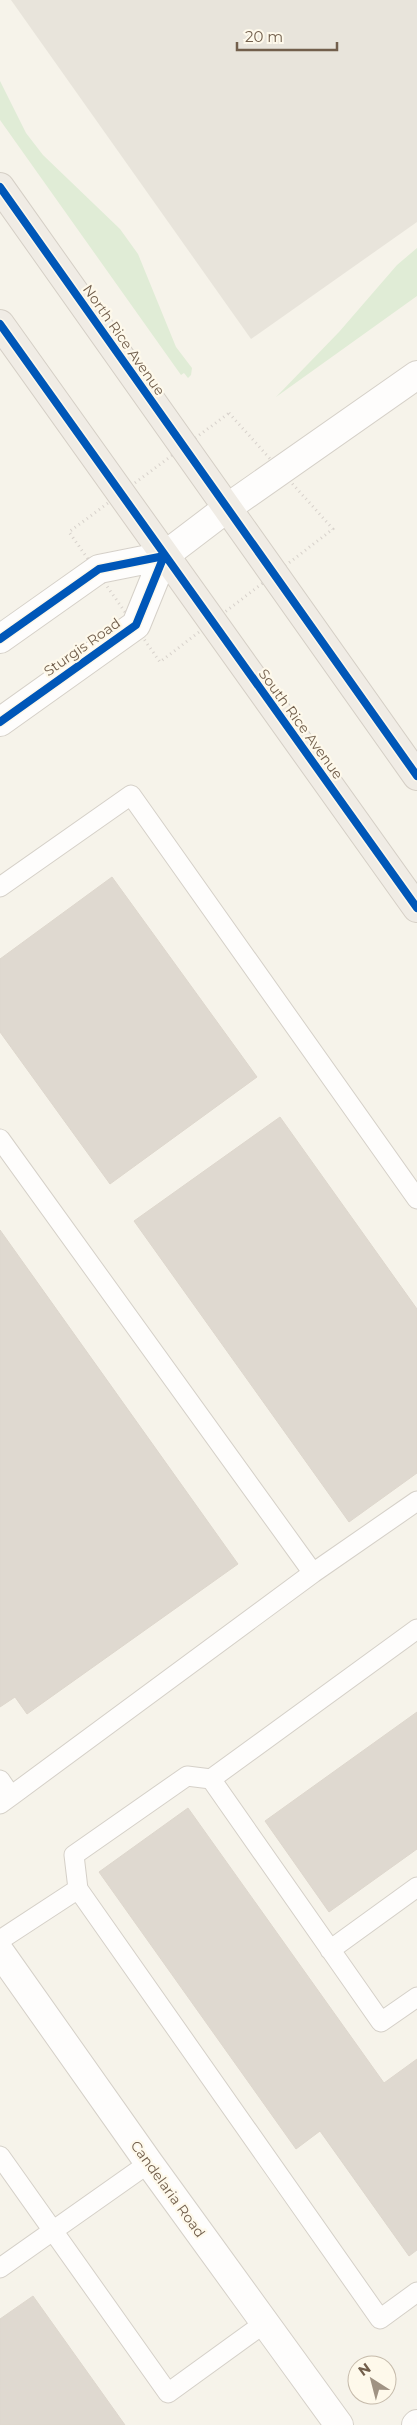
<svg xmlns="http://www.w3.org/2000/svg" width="417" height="2425" font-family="Montserrat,sans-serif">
	<rect width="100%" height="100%" fill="#f6f3ea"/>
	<path fill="#e8e4db" d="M11 0H417V222L251 339Z"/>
	<path fill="#e0ecd6" d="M0 81 26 133 43 155 120 229 138 254 176 347 192 368 191 375 188 378 184 373 181 375 0 120Z
		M417 248V296L276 397 339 332 397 265Z"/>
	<path fill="#dfd9d0" stroke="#ded7cd" d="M112 877 257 1077 110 1184 0 1032V959Z
		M280 1117 417 1309V1473L349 1522 134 1221Z
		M0 1230 238 1564 27 1714 15 1697 0 1707Z
		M417 1712V1849L329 1912 265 1821Z
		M188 1808 384 2083 417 2059V2250L409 2256 320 2131 296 2149 99 1872Z
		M33 2296 125 2425H0V2319Z"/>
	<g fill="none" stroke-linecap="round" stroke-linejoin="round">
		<g stroke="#d5d0c8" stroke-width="21">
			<path id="service" d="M0 887 131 795 417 1199
				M0 1139 313 1573 11 1796
				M313 1573 417 1501
				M417 1629 211 1779 187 1776 74 1855 78 1889 380 2319 417 2292
				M211 1779 381 2022 417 1997
				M0 1780 11 1796 0 1804
				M0 1940 78 1889
				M330 1950 417 1887
				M0 2156 168 2393 266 2322
				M0 2268 149 2163"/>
		</g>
		<g stroke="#d5d0c8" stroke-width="30">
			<path id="minor" d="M0 1952 149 2163 339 2425"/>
		</g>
		<g stroke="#d5d0c8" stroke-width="30">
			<path id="tertiary" d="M0 639 99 569 164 556 227 508 417 375
				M0 722 136 625 164 556
				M416 2425 417 2424"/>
		</g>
		<g stroke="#d5cfc6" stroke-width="30">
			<path id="trunk" d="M0 187 417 776
				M0 324 417 908"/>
		</g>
		<path stroke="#d7d1cb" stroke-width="3" stroke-dasharray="1 4" stroke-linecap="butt" d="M229 413 333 529 160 662 69 532Z"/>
		<use href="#service" stroke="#fefdfc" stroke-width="19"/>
		<use href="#minor" stroke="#fefdfc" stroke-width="28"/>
		<use href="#tertiary" stroke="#fefdfc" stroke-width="28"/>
		<use href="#trunk" stroke="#f0ece5" stroke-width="28"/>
		<g stroke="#fef9eb" stroke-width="11">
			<path id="cycleway" d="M0 187 417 776
				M0 324 417 908
				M0 639 99 569 164 556
				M0 722 136 625 164 556"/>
		</g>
		<use href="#cycleway" stroke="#0057b8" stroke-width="8"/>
	</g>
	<g text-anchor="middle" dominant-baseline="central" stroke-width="4.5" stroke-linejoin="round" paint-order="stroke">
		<g font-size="14" fill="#725f4c" stroke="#fef9eb">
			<text transform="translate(124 340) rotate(55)">North Rice Avenue</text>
			<text transform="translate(82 647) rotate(-35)">Sturgis Road</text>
			<text transform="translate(301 724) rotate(54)">South Rice Avenue</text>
			<text transform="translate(168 2189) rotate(54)">Candelaria Road</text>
		</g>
	</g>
	<g transform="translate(372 2380) rotate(324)"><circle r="24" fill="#fef9eb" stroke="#c6bbab"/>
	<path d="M0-4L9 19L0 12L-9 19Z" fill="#a09383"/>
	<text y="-8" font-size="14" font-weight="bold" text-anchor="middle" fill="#725f4c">N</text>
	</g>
	<path d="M237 42v8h100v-8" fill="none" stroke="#725f4c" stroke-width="2.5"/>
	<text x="245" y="42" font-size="15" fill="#725f4c" stroke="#fef9eb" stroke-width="4" paint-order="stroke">20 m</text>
</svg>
